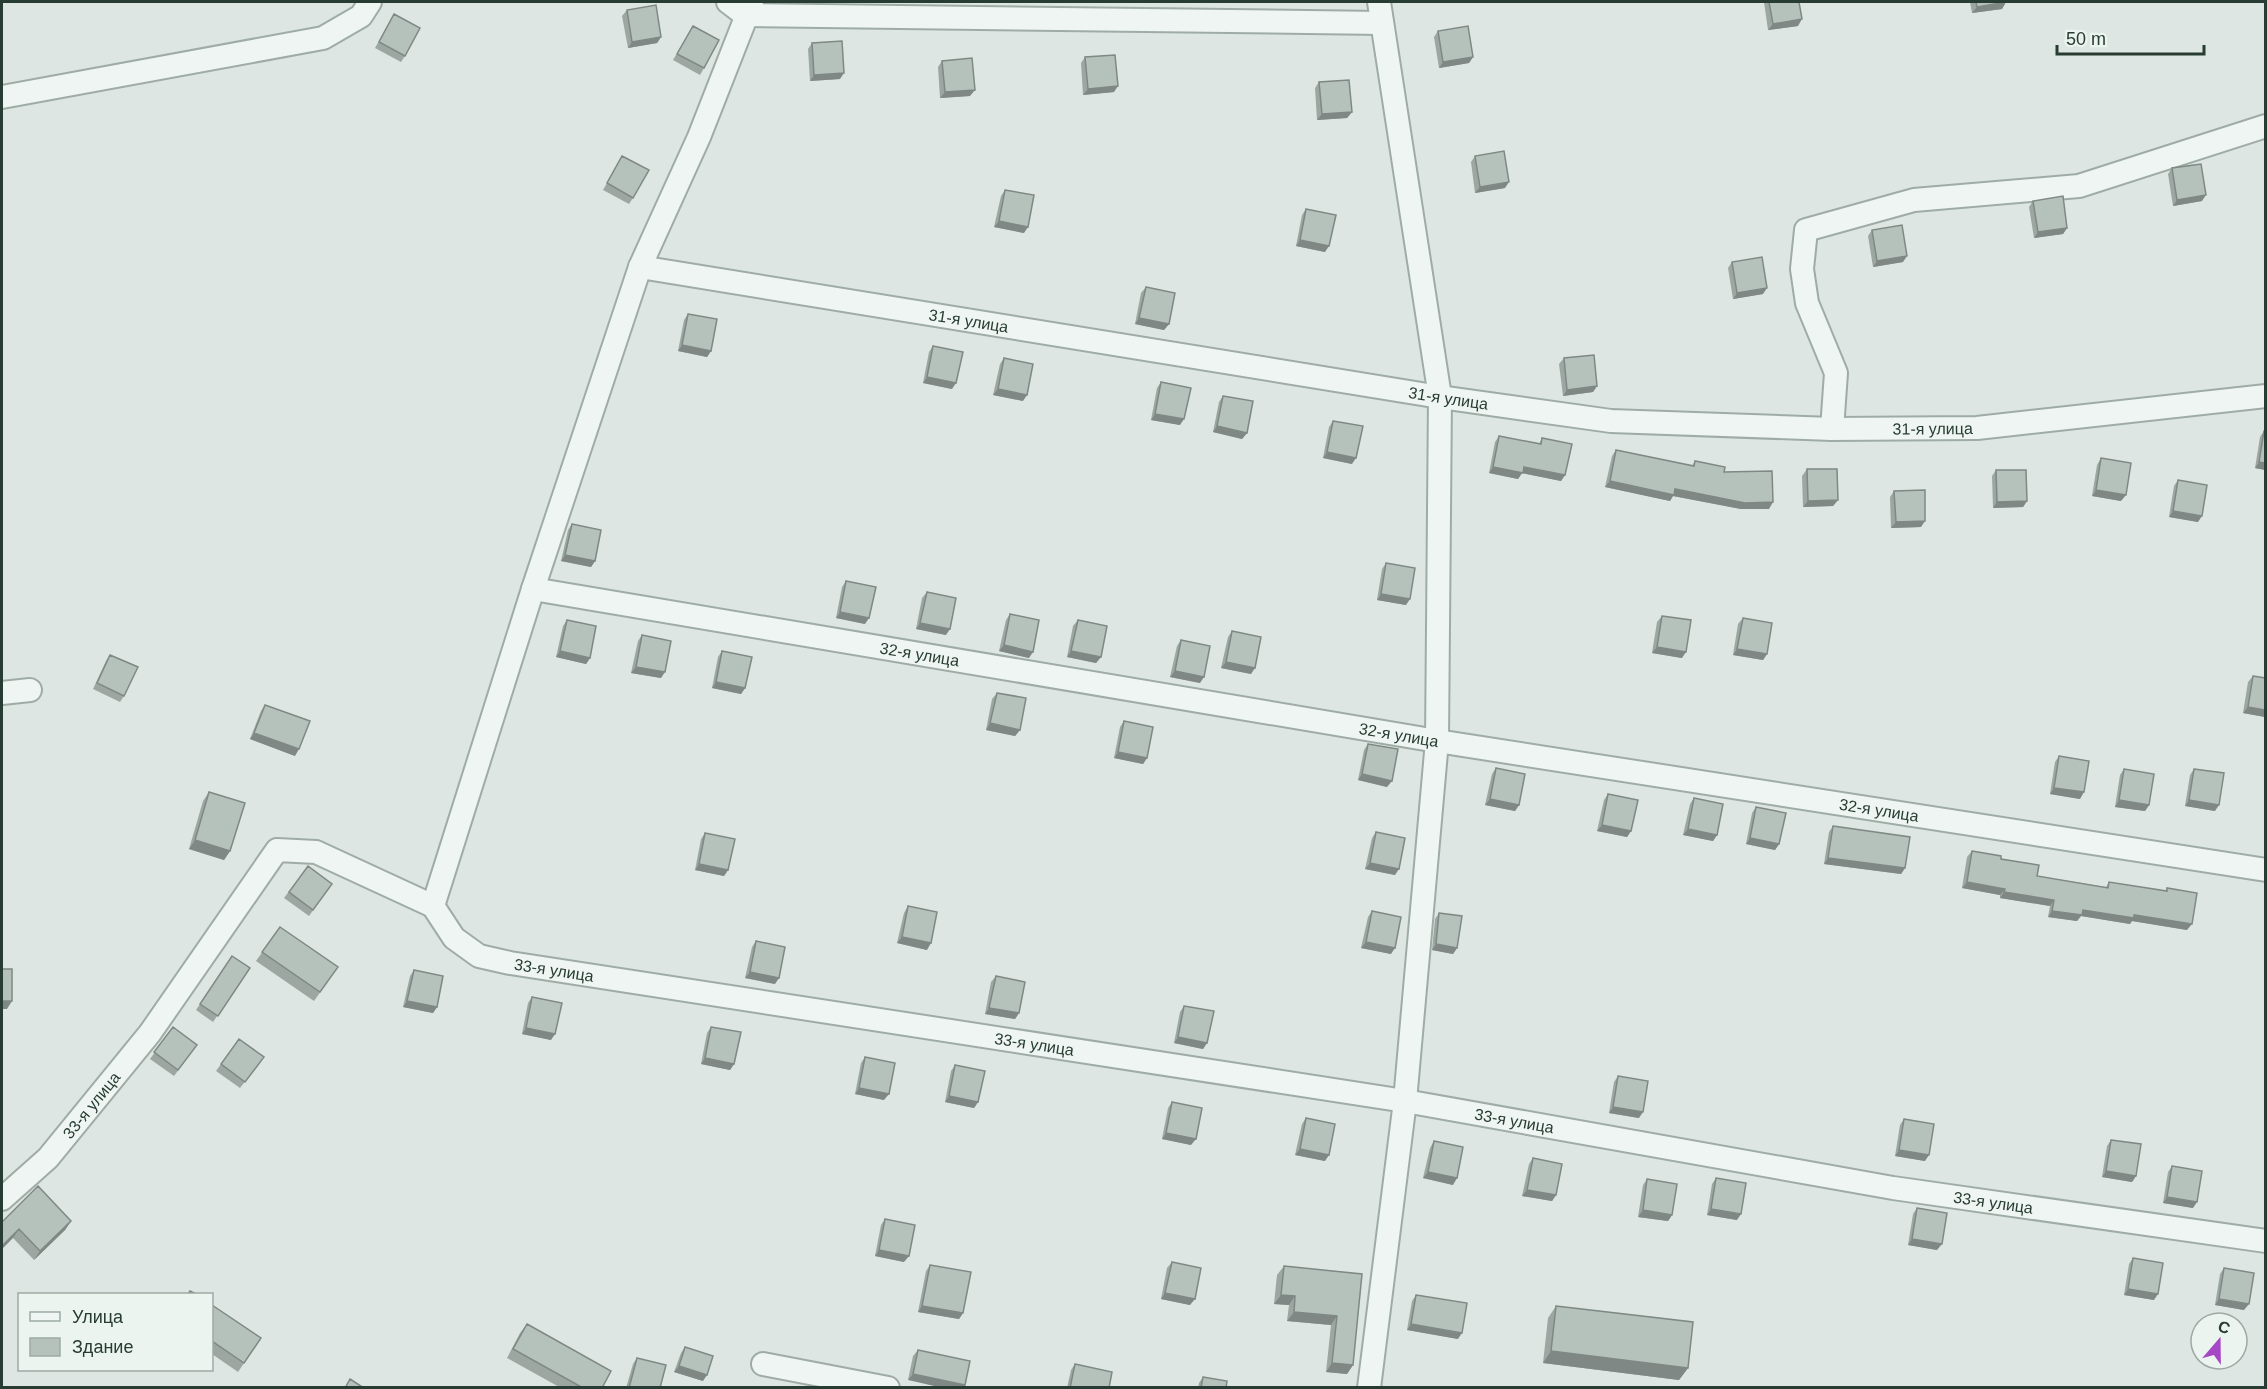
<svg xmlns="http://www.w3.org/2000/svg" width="2267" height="1389" font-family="Arial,sans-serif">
	<rect width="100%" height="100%" fill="#dde6e2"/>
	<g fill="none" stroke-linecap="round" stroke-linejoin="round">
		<g stroke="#9faca6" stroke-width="26">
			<g id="minor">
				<path d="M728 2 745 15 1382 23"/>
				<path d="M2 97 323 38 361 16 370 2"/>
				<path id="s1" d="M640 267 1440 397 1611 421 1832 429 1977 428 2266 396"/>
				<path d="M1832 429 1836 373 1807 303 1802 269 1806 230 1914 200 2079 186 2266 126"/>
				<path id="s2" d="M533 589 1437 741 2266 870"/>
				<path d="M2 693 30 690"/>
				<path d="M433 906 533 589 640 267 699 137 752 2"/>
				<path id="s3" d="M2 1199 48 1158 150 1033 277 850 316 852 433 906 454 938 479 956 510 963 1405 1101 1893 1188 2266 1241"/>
				<path d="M763 1364 888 1388"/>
				<path d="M1369 1388 1405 1101 1437 741 1440 397 1379 2"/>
			</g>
		</g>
		<use href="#minor" stroke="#eff5f2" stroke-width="22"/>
	</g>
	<path fill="#9ca7a2" d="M1764 2H1799L1798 26 1768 30Z
		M1970 2H2006L2002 9 1972 13Z
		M627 10 661 37 657 43 628 48 622 16Z
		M394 14 405 56 401 62 375 48Z
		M693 26 704 68 700 75 673 60Z
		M1438 31 1473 57 1469 63 1439 68 1434 37Z
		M812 43 840 79 810 81 808 49Z
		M1085 57 1114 92 1083 95 1081 63Z
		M942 61 970 96 940 98 938 67Z
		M1319 82 1352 112 1347 118 1317 120 1315 88Z
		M622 156 633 198 629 204 603 190Z
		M1475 156 1505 188 1475 193 1471 162Z
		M2172 168 2202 201 2173 206 2168 174Z
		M1005 190 1024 233 994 227 1001 196Z
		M2033 201 2067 228 2063 234 2034 238 2029 207Z
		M1306 209 1325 252 1296 246 1302 215Z
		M1872 230 1903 262 1873 267 1868 236Z
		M1732 262 1763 294 1733 299 1728 268Z
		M1146 287 1169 324 1164 330 1135 324 1141 293Z
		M688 314 711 351 707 357 678 351 684 320Z
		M933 346 952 389 923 383 929 352Z
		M1004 358 1023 401 993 395 1000 364Z
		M1564 358 1597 386 1593 392 1563 396 1559 364Z
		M1161 382 1180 425 1151 420 1157 388Z
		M1223 396 1247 433 1242 439 1213 432 1219 402Z
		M1333 421 1352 464 1323 458 1329 427Z
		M2264 431H2265V470L2255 468 2260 437Z
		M1499 436 1539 444 1542 438 1565 475 1561 481 1522 473 1518 479 1489 473 1495 442Z
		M1616 450 1692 466 1695 461 1724 472 1769 509H1741L1673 496 1670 501 1605 487 1612 456Z
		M2101 458 2121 501 2092 496 2097 465Z
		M1807 469 1838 500 1833 506 1803 507 1802 476Z
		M1996 470 2027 501 2023 507 1993 508 1992 476Z
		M2178 480 2198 522 2169 517 2174 486Z
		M1894 491 1921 527 1891 528 1890 497Z
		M572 524 595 561 591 567 561 561 568 530Z
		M1386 563 1406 605 1377 600 1382 569Z
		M846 581 865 624 836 618 842 587Z
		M927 592 946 635 916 629 922 598Z
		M1010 614 1029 658 999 651 1006 620Z
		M1662 616 1682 658 1652 653 1657 622Z
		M1743 618 1767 654 1763 660 1733 655 1738 624Z
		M567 620 590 658 586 664 556 657 563 626Z
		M1078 620 1101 657 1096 663 1067 657 1073 626Z
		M1232 631 1251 674 1221 668 1228 637Z
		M642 635 661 678 631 673 638 641Z
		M1181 640 1200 683 1170 677 1177 646Z
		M722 651 745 688 741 694 712 688 718 657Z
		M110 655 124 696 120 702 93 689 106 661Z
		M2253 676 2265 717 2243 713 2248 682Z
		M997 693 1020 730 1015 736 986 730 992 699Z
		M265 705 295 756 250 739 261 711Z
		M1124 721 1147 758 1143 764 1114 758 1120 727Z
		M1368 744 1387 787 1358 780 1364 750Z
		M2059 756 2080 799 2050 794 2055 762Z
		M1496 768 1519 805 1515 811 1485 805 1492 774Z
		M2124 769 2149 805 2145 811 2115 807 2120 775Z
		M2194 769 2215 811 2185 806 2190 775Z
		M209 792 230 851 224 860 189 849 203 801Z
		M1608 794 1631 831 1627 837 1597 831 1604 800Z
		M1694 798 1717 835 1713 841 1683 835 1690 804Z
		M1756 807 1779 844 1775 850 1746 844 1752 813Z
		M1833 826 1905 868 1901 874 1824 864 1829 832Z
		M1376 832 1395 875 1365 869 1372 838Z
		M705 833 728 870 724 876 695 870 701 839Z
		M1972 851 2001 859 2037 876 2106 887 2109 882 2165 891 2167 888 2187 930 2132 921 2130 924 2081 916 2077 921 2048 917 2050 906 2000 898V895L1962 888 1967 857Z
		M308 866 332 884 309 916 284 898Z
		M908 906 927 950 897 943 904 913Z
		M1372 911 1391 954 1361 948 1368 917Z
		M1439 913 1457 948 1453 954 1432 950 1435 919Z
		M280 927 338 967 314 1001 256 961Z
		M756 941 775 984 745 978 752 947Z
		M232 956 250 968 213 1022 196 1010Z
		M414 970 437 1007 433 1013 403 1007 410 976Z
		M996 976 1019 1013 1015 1019 985 1014 991 982Z
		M532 997 551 1040 522 1034 528 1003Z
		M1184 1006 1207 1043 1203 1049 1174 1043 1180 1012Z
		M173 1027 197 1045 174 1076 150 1059Z
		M711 1027 734 1064 730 1070 701 1064 707 1033Z
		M239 1039 264 1057 240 1088 216 1071Z
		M865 1057 884 1100 855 1094 861 1063Z
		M955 1065 978 1102 974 1108 945 1102 951 1071Z
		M1618 1076 1639 1118 1609 1113 1614 1082Z
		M1172 1102 1191 1145 1162 1139 1168 1108Z
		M1306 1118 1325 1161 1295 1155 1302 1124Z
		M1904 1119 1925 1161 1895 1156 1900 1125Z
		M2111 1140 2136 1176 2132 1182 2102 1177 2107 1146Z
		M1434 1141 1453 1185 1423 1178 1430 1148Z
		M1533 1158 1556 1195 1552 1201 1522 1196 1529 1164Z
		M2172 1166 2193 1208 2163 1203 2168 1172Z
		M1716 1178 1737 1220 1707 1215 1712 1184Z
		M1647 1179 1672 1215 1668 1221 1638 1217 1643 1185Z
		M1917 1208 1937 1250 1908 1245 1913 1214Z
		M885 1219 904 1262 875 1256 881 1225Z
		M71 1221 65 1230 34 1260 13 1238 2 1222Z
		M2133 1258 2154 1300 2124 1295 2129 1264Z
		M1172 1262 1190 1305 1161 1299 1167 1268Z
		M930 1265 963 1313 959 1319 918 1312 926 1271Z
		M1284 1266 1362 1274 1353 1365 1347 1374 1326 1372 1331 1325 1287 1321 1289 1305 1274 1304 1277 1275Z
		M2224 1268 2244 1310 2215 1305 2220 1274Z
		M1416 1295 1458 1339 1407 1330 1412 1301Z
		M212 1305 261 1338 238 1372 212 1354Z
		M1556 1306 1688 1368 1679 1380 1543 1363 1548 1318Z
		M527 1324 602 1388H561L507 1358 520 1333Z
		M685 1347 703 1381 674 1372 681 1353Z
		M918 1350 970 1361 908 1380 913 1356Z
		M637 1358 660 1388H626L633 1364Z
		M1075 1364 1109 1388H1067L1071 1370Z
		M1203 1377 1226 1388H1198L1199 1383Z"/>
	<path fill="#7f8884" d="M2006 2 2002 9 1972 13 1977 7Z
		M1802 19 1798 26 1768 30 1773 24Z
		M661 37 657 43 628 48 632 42Z
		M1473 57 1469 63 1439 68 1443 62Z
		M844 73 840 79 810 81 814 75Z
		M1118 86 1114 92 1083 95 1088 89Z
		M975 90 970 96 940 98 945 92Z
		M1352 112 1347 118 1317 120 1322 114Z
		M1509 182 1505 188 1475 193 1480 187Z
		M2206 195 2202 201 2173 206 2177 200Z
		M999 221 1028 227 1024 233 994 227Z
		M2067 228 2063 234 2034 238 2038 232Z
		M1300 240 1329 246 1325 252 1296 246Z
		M1907 256 1903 262 1873 267 1877 261Z
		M1767 288 1763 294 1733 299 1737 293Z
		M1139 318 1169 324 1164 330 1135 324Z
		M682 345 711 351 707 357 678 351Z
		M927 377 956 383 952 389 923 383Z
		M1597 386 1593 392 1563 396 1567 390Z
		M998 389 1027 395 1023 401 993 395Z
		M1155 414 1184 419 1180 425 1151 420Z
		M1217 426 1247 433 1242 439 1213 432Z
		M1327 452 1356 458 1352 464 1323 458Z
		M2259 462 2265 463V470L2255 468Z
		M1493 467H1524L1565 475 1561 481 1522 473 1518 479 1489 473Z
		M1610 481 1675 489 1773 502 1769 509H1741L1673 496 1670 501 1605 487Z
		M2096 490 2126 495 2121 501 2092 496Z
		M1838 500 1833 506 1803 507 1808 501Z
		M2027 501 2023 507 1993 508 1997 502Z
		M2173 511 2202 516 2198 522 2169 517Z
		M1925 521 1921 527 1891 528 1896 522Z
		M565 555 595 561 591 567 561 561Z
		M1381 594 1410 599 1406 605 1377 600Z
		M840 612 869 618 865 624 836 618Z
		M920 623 950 629 946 635 916 629Z
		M1004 645 1033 652 1029 658 999 651Z
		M1657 647 1686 652 1682 658 1652 653Z
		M1737 649 1767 654 1763 660 1733 655Z
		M560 651 590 658 586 664 556 657Z
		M1071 651 1101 657 1096 663 1067 657Z
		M1226 662 1255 668 1251 674 1221 668Z
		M636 667 665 672 661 678 631 673Z
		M1175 671 1204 677 1200 683 1170 677Z
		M716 682 745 688 741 694 712 688Z
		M2248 707 2265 710V717L2243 713Z
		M990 723 1020 730 1015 736 986 730Z
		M254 733 299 749 295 756 250 739Z
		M1118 752 1147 758 1143 764 1114 758Z
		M1362 774 1392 781 1387 787 1358 780Z
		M2054 788 2084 792 2080 799 2050 794Z
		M1490 799 1519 805 1515 811 1485 805Z
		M2119 800 2149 805 2145 811 2115 807Z
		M2189 800 2219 805 2215 811 2185 806Z
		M1602 825 1631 831 1627 837 1597 831Z
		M1688 829 1717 835 1713 841 1683 835Z
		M1750 838 1779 844 1775 850 1746 844Z
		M195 840 230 851 224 860 189 849Z
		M1828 858 1905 868 1901 874 1824 864Z
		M1370 863 1399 869 1395 875 1365 869Z
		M699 864 728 870 724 876 695 870Z
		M1967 882 2005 889 2000 895 1962 888Z
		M2004 892 2054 900 2050 906 2000 898Z
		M2083 910 2134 915 2192 924 2187 930 2132 921 2130 924 2081 916 2077 921 2048 917 2052 911Z
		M902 937 931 943 927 950 897 943Z
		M1366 942 1395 948 1391 954 1361 948Z
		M1436 944 1457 948 1453 954 1432 950Z
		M750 972 779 978 775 984 745 978Z
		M2 1001H12L7 1009H2Z
		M407 1001 437 1007 433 1013 403 1007Z
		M989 1008 1019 1013 1015 1019 985 1014Z
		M526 1028 555 1034 551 1040 522 1034Z
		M1178 1037 1207 1043 1203 1049 1174 1043Z
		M705 1058 734 1064 730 1070 701 1064Z
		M859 1088 889 1094 884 1100 855 1094Z
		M949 1096 978 1102 974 1108 945 1102Z
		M1613 1107 1643 1112 1639 1118 1609 1113Z
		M1166 1133 1196 1139 1191 1145 1162 1139Z
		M1300 1149 1329 1155 1325 1161 1295 1155Z
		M1899 1150 1929 1155 1925 1161 1895 1156Z
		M2106 1171 2136 1176 2132 1182 2102 1177Z
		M1428 1172 1457 1178 1453 1185 1423 1178Z
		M1527 1190 1556 1195 1552 1201 1522 1196Z
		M2167 1197 2197 1202 2193 1208 2163 1203Z
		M1711 1209 1741 1214 1737 1220 1707 1215Z
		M1643 1210 1672 1215 1668 1221 1638 1217Z
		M71 1221 65 1230 34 1260 40 1251Z
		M19 1229 13 1238 2 1249V1246Z
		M1912 1239 1942 1244 1937 1250 1908 1245Z
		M879 1250 909 1256 904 1262 875 1256Z
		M2128 1289 2158 1294 2154 1300 2124 1295Z
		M1165 1293 1195 1299 1190 1305 1161 1299Z
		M1281 1295 1295 1296 1289 1305 1274 1304Z
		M2219 1299 2249 1304 2244 1310 2215 1305Z
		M922 1306 963 1313 959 1319 918 1312Z
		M1294 1312 1337 1316 1331 1325 1287 1321Z
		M1411 1324 1462 1333 1458 1339 1407 1330Z
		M1551 1351 1688 1368 1679 1380 1543 1363Z
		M1332 1363 1353 1365 1347 1374 1326 1372Z
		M679 1366 707 1375 703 1381 674 1372Z
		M913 1374 965 1385 963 1388H943L908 1380Z"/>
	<path fill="#b5c2bc" stroke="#7f8884" stroke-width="1.5" d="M1769 2H1799L1802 19 1773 24Z
		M1976 2H2006L1977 7Z
		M656 5 661 37 632 42 627 10Z
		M394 14 420 28 405 56 379 42Z
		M693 26 719 40 704 68 677 54Z
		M1468 26 1473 57 1443 62 1438 31Z
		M842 41 844 73 814 75 812 43Z
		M1115 55 1118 86 1088 89 1085 57Z
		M972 58 975 90 945 92 942 61Z
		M1349 80 1352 112 1322 114 1319 82Z
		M1504 151 1509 182 1480 187 1475 156Z
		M622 156 649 170 633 198 607 183Z
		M2201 164 2206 195 2177 200 2172 168Z
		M1005 190 1034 195 1028 227 999 221Z
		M2063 196 2067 228 2038 232 2033 201Z
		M1306 209 1336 215 1329 246 1300 240Z
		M1902 225 1907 256 1877 261 1872 230Z
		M1762 257 1767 288 1737 293 1732 262Z
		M1146 287 1175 293 1169 324 1139 318Z
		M688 314 717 319 711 351 682 345Z
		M933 346 963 352 956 383 927 377Z
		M1594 355 1597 386 1567 390 1564 358Z
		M1004 358 1033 364 1027 395 998 389Z
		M1161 382 1191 388 1184 419 1155 414Z
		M1223 396 1253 401 1247 433 1217 426Z
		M1333 421 1363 426 1356 458 1327 452Z
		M2264 431H2265V463L2259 462Z
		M1499 436 1541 444 1542 438 1572 444 1565 475 1524 467 1523 473 1493 467Z
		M1616 450 1694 466 1695 461 1725 467 1724 472 1772 471 1773 502 1745 503 1675 489 1674 495 1610 481Z
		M2101 458 2131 463 2126 495 2096 490Z
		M1807 469H1837L1838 500 1808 501Z
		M1996 470H2026L2027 501 1997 502Z
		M2178 480 2207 485 2202 516 2173 511Z
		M1925 490V521L1896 522 1894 491Z
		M572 524 601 530 595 561 565 555Z
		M1386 563 1415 568 1410 599 1381 594Z
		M846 581 876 587 869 618 840 612Z
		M927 592 956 598 950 629 920 623Z
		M1010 614 1039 620 1033 652 1004 645Z
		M1662 616 1691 620 1686 652 1657 647Z
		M1743 618 1772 623 1767 654 1737 649Z
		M567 620 596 626 590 658 560 651Z
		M1078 620 1107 626 1101 657 1071 651Z
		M1232 631 1261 637 1255 668 1226 662Z
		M642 635 671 641 665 672 636 667Z
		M1181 640 1210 646 1204 677 1175 671Z
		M722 651 752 657 745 688 716 682Z
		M110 655 138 667 124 696 97 683Z
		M2253 676 2265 678V710L2248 707Z
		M997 693 1026 698 1020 730 990 723Z
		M265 705 310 721 299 749 254 733Z
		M1124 721 1153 727 1147 758 1118 752Z
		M1368 744 1398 749 1392 781 1362 774Z
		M2059 756 2089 761 2084 792 2054 788Z
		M1496 768 1525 774 1519 805 1490 799Z
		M2124 769 2154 774 2149 805 2119 800Z
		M2194 769 2224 773 2219 805 2189 800Z
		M209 792 245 803 230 851 195 840Z
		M1608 794 1638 800 1631 831 1602 825Z
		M1694 798 1723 804 1717 835 1688 829Z
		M1756 807 1786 813 1779 844 1750 838Z
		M1833 826 1910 837 1905 868 1828 858Z
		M1376 832 1405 838 1399 869 1370 863Z
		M705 833 735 839 728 870 699 864Z
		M1972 851 2001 856V859L2039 865 2037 876 2108 888 2109 882 2167 891V888L2197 893 2192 924 2134 915V918L2083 910 2082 915 2052 911 2054 900 2004 892 2005 889 1967 882Z
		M308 866 332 884 313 910 289 892Z
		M908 906 937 912 931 943 902 937Z
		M1372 911 1401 917 1395 948 1366 942Z
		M1439 913 1462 916 1457 948 1436 944Z
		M280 927 338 967 320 992 262 952Z
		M756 941 785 947 779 978 750 972Z
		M232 956 250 968 218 1016 200 1004Z
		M2 969H12V1001H2Z
		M414 970 443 976 437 1007 407 1001Z
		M996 976 1025 982 1019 1013 989 1008Z
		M532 997 562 1003 555 1034 526 1028Z
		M1184 1006 1214 1011 1207 1043 1178 1037Z
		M173 1027 197 1045 178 1070 154 1052Z
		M711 1027 741 1032 734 1064 705 1058Z
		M239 1039 264 1057 245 1082 221 1064Z
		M865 1057 895 1063 889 1094 859 1088Z
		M955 1065 985 1071 978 1102 949 1096Z
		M1618 1076 1648 1081 1643 1112 1613 1107Z
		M1172 1102 1202 1108 1196 1139 1166 1133Z
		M1306 1118 1335 1124 1329 1155 1300 1149Z
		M1904 1119 1934 1124 1929 1155 1899 1150Z
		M2111 1140 2141 1144 2136 1176 2106 1171Z
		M1434 1141 1463 1147 1457 1178 1428 1172Z
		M1533 1158 1562 1164 1556 1195 1527 1190Z
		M2172 1166 2202 1171 2197 1202 2167 1197Z
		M1716 1178 1746 1183 1741 1214 1711 1209Z
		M1647 1179 1677 1184 1672 1215 1643 1210Z
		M38 1186 71 1221 40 1251 19 1229 2 1246V1222Z
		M1917 1208 1947 1213 1942 1244 1912 1239Z
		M885 1219 915 1225 909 1256 879 1250Z
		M2133 1258 2163 1263 2158 1294 2128 1289Z
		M1172 1262 1201 1268 1195 1299 1165 1293Z
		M930 1265 971 1272 963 1313 922 1306Z
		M1284 1266 1362 1274 1353 1365 1332 1363 1337 1316 1294 1312 1295 1296 1281 1295Z
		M2224 1268 2254 1273 2249 1304 2219 1299Z
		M190 1291 196 1294H188Z
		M1416 1295 1467 1303 1462 1333 1411 1324Z
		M212 1305 261 1338 244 1363 212 1341Z
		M1556 1306 1693 1322 1688 1368 1551 1351Z
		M527 1324 611 1371 602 1388H583L513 1349Z
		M685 1347 713 1356 707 1375 679 1366Z
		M918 1350 970 1361 965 1385 913 1374Z
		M637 1358 666 1365 660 1388H629Z
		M1075 1364 1112 1372 1109 1388H1070Z
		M1203 1377 1227 1381 1226 1388H1201Z
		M350 1379 364 1388H345Z"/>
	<g text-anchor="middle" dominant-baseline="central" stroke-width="4.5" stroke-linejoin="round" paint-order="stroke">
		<g font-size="16" fill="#273c32" stroke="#ecf4f0">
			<text stroke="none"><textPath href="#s1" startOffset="333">31-я улица</textPath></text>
			<text stroke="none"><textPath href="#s1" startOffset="819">31-я улица</textPath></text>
			<text stroke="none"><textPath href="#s1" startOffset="1305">31-я улица</textPath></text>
			<text stroke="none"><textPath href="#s2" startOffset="392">32-я улица</textPath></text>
			<text stroke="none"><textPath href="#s2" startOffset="878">32-я улица</textPath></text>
			<text stroke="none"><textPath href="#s2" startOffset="1364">32-я улица</textPath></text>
			<text stroke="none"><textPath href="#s3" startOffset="759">33-я улица</textPath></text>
			<text stroke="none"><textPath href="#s3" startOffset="1245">33-я улица</textPath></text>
			<text stroke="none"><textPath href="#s3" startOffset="130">33-я улица</textPath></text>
			<text stroke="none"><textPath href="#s3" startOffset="1731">33-я улица</textPath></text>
			<text stroke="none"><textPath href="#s3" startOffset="2217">33-я улица</textPath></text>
		</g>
	</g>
	<rect width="2267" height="1389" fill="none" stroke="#273c32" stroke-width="6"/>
	<rect x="18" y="1293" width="195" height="78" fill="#ecf4f0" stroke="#9daaa4" stroke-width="1.5"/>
	<rect x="30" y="1312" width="30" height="9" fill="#eff5f2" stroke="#9daaa4" stroke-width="1.5"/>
	<text x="72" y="1323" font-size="18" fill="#273c32">Улица</text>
	<rect x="30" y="1338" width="30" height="18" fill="#b5c2bc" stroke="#9daaa4" stroke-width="1.5"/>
	<text x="72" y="1353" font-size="18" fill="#273c32">Здание</text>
	<g transform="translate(2219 1341) rotate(20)"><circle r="28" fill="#ecf4f0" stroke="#9daaa4" stroke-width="1.5"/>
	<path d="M0-4.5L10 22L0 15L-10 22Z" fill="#a648c5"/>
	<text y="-9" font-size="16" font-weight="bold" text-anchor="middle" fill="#273c32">С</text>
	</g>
	<path d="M2057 45v9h147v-9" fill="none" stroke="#273c32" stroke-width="3"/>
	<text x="2066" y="45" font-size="18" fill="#273c32" stroke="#ecf4f0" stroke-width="4.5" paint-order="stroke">50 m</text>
</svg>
